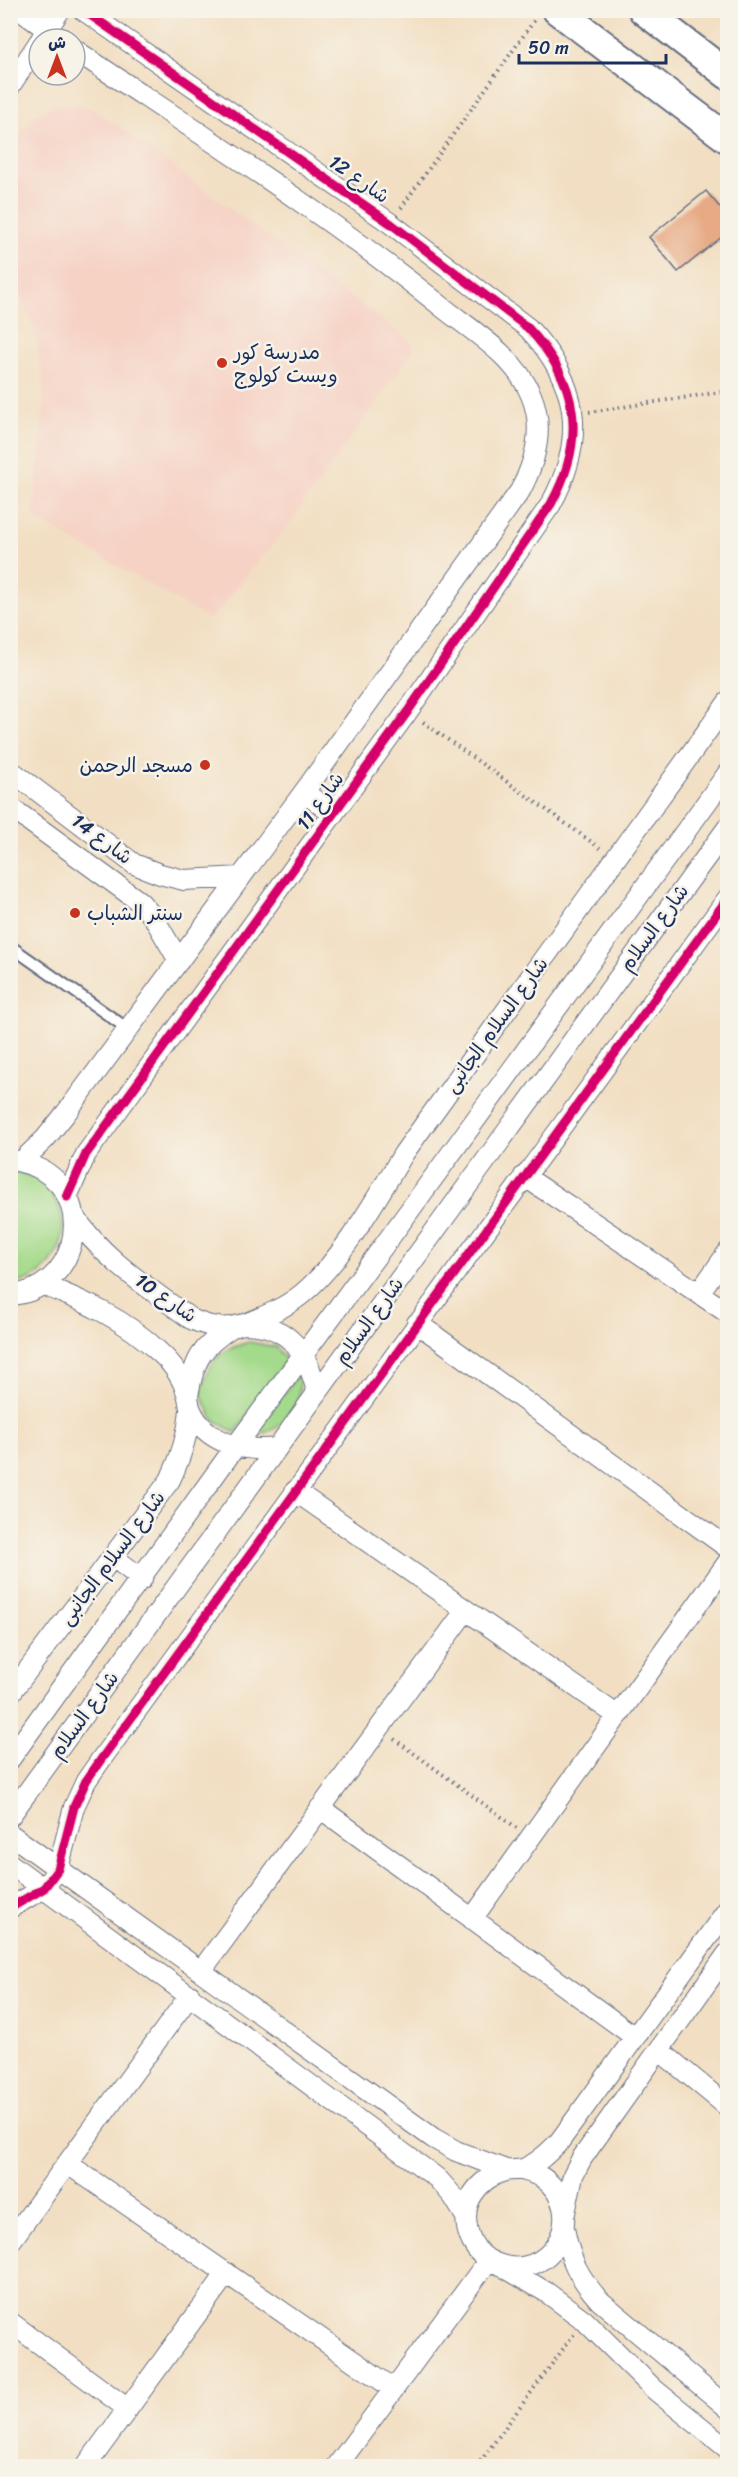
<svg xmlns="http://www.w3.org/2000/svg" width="738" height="2477" font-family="Sriracha,'Playpen Sans Arabic',sans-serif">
	<rect width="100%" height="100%" fill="#f7f3e8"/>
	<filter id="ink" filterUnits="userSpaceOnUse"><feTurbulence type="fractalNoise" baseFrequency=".0167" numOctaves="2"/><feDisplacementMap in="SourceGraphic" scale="12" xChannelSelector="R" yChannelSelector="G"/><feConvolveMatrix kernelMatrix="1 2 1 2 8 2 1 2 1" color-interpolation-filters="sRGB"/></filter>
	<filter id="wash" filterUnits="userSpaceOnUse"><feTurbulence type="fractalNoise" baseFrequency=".008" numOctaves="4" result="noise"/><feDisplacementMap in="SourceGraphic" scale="24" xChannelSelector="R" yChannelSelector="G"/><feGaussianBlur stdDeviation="1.35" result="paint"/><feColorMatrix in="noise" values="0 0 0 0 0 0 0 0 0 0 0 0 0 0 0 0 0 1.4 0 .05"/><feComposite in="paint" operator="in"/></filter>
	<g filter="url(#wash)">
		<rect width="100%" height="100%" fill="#f2dfc3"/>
		<path fill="#f6d2c5" d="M66 104 91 108 114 123 413 343 412 352 287 527 210 620 33 517 44 406 42 374 35 330 11 280V148L31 120 45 109Z"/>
		<path fill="#a4da8b" stroke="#608474" stroke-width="1.5" d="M15 1171C23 1174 34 1176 41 1182 70 1206 71 1249 40 1273 34 1278 23 1281 15 1284L11 1283 10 1172Z
			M249 1342 276 1347 286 1360 235 1433 213 1419 201 1394C209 1362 216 1351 249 1342Z
			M299 1373C303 1415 287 1425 252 1438Z"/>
		<g id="blocks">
			<path fill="#e7aa85" d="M706 191 728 217V232L678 272 649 237Z"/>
		</g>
	</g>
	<g filter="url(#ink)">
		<use href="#blocks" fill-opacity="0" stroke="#666d81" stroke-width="1.5"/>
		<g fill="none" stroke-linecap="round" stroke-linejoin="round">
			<g stroke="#666d81" stroke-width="14">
				<path id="lane" d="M10 946 128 1029"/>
			</g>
			<g stroke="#666d81" stroke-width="22">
				<path id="street" d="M20 10 60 39
					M41 39 60 10
					M10 86 39 42
					M10 770 134 864 160 874 184 880 241 877
					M304 792 333 814
					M10 807 140 902 154 918 179 961
					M21 1162 45 1139 66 1113 304 792 520 491C536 461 545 428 531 395 516 358 477 334 446 310 328 215 200 134 75 50
					M524 1176 728 1313
					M67 1197 86 1154 408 711 551 504C587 438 579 382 528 328L390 223 83 10
					M73 1214C101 1258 149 1288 191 1319 204 1325 218 1329 232 1327 237 1326 241 1324 246 1324 290 1325 308 1354 317 1392
					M43 1285C84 1301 126 1320 158 1351 172 1363 183 1378 188 1397 189 1401 189 1406 191 1410 206 1444 245 1452 277 1448
					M699 1293 728 1252
					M10 1295C74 1292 99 1203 42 1170 32 1164 22 1162 11 1160
					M417 1323 728 1548
					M245 1324C265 1316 285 1308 302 1294 342 1261 377 1197 404 1153L728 702
					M188 1396C194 1360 201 1347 232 1327
					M295 1491 618 1716
					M113 1557 142 1579
					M10 1694 170 1480C181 1457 188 1436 190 1410
					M10 1759 235 1447 388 1240 728 773
					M320 1808 635 2037
					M10 1816 728 827
					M10 1834 433 2138 456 2151 506 2170
					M10 1864 437 2178 453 2196 466 2217
					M10 1908 44 1888 58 1869 74 1807 86 1781 102 1758 728 898
					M472 1919 728 1562
					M201 1971 466 1610
					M659 2050 728 2107
					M68 2164 394 2389
					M522 2170C529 2172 537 2174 543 2178 591 2213 550 2286 495 2263 485 2259 477 2252 472 2242 465 2228 463 2208 473 2194 480 2183 492 2174 505 2171 511 2169 517 2171 523 2169 537 2164 549 2152 559 2142L728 1909
					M565 2213 573 2175 582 2158 728 1953
					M564 2228C570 2260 578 2276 599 2300L728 2408
					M10 2242 190 1995
					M507 2269 546 2292 584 2320 655 2390 728 2449
					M10 2322 128 2409
					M86 2466 227 2273
					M337 2466 488 2261"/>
			</g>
			<g stroke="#666d81" stroke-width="32">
				<path id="secondary" d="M557 10 728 139
					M643 10 728 75"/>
			</g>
			<path stroke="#666d81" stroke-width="4" stroke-dasharray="1.5 4.5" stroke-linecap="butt" d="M401 208 536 18
				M589 412 728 391
				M423 722 600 848
				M394 1739 517 1828
				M477 2466 574 2334"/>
			<use href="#lane" stroke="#fff" stroke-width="10"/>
			<use href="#street" stroke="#fff" stroke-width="20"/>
			<use href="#secondary" stroke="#fff" stroke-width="28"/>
			<g stroke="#f7f3e8" stroke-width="13">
				<path id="cycleway" d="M67 1197 86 1154 408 711 551 504C587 438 579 382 528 328L390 223 83 10
					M10 1908 44 1888 58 1869 74 1807 86 1781 102 1758 728 898"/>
			</g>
			<use href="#cycleway" stroke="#d6006c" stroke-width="9"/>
		</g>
	</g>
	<g fill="#c8321e" stroke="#f7f3e8" stroke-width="2">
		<circle cx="222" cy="363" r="6"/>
		<circle cx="205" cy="765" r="6"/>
		<circle cx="75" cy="913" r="6"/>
	</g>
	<g text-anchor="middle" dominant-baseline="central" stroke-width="5" stroke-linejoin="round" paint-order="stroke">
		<g font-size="20" fill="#1b2f5e" stroke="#f7f3e8">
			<text transform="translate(359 179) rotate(35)">شارع 12</text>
			<text transform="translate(320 801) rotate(-54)">شارع 11</text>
			<text transform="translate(102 839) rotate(37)">شارع 14</text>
			<text transform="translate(654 928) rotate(-54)">شارع السلام</text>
			<text transform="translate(496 1025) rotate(-54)">شارع السلام الجانبى</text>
			<text transform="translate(166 1298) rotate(35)">شارع 10</text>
			<text transform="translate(369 1321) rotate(-54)">شارع السلام</text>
			<text transform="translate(112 1558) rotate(-53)">شارع السلام الجانبى</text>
			<text transform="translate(84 1715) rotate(-54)">شارع السلام</text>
		</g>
		<g font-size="20" fill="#1b2f5e" stroke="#f7f3e8" text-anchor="start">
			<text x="234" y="352">مدرسة كور<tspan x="234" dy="23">ويست كولوج</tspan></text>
			<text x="193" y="765" text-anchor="end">مسجد الرحمن</text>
			<text x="87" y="913">سنتر الشباب</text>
		</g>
	</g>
	<rect width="738" height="2477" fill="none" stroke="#f7f3e8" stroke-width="36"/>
	<g transform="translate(57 57)"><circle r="28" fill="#f7f3e8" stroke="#9fa5b1" stroke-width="1.5"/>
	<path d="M0-4.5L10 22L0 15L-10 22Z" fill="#c8321e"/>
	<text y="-9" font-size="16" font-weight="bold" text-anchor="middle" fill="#1b2f5e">ش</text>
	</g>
	<path d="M519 54v9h147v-9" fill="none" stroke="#1b2f5e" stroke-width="3"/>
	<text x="528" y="54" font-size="18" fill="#1b2f5e" stroke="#f7f3e8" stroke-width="4.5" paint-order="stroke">50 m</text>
</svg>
